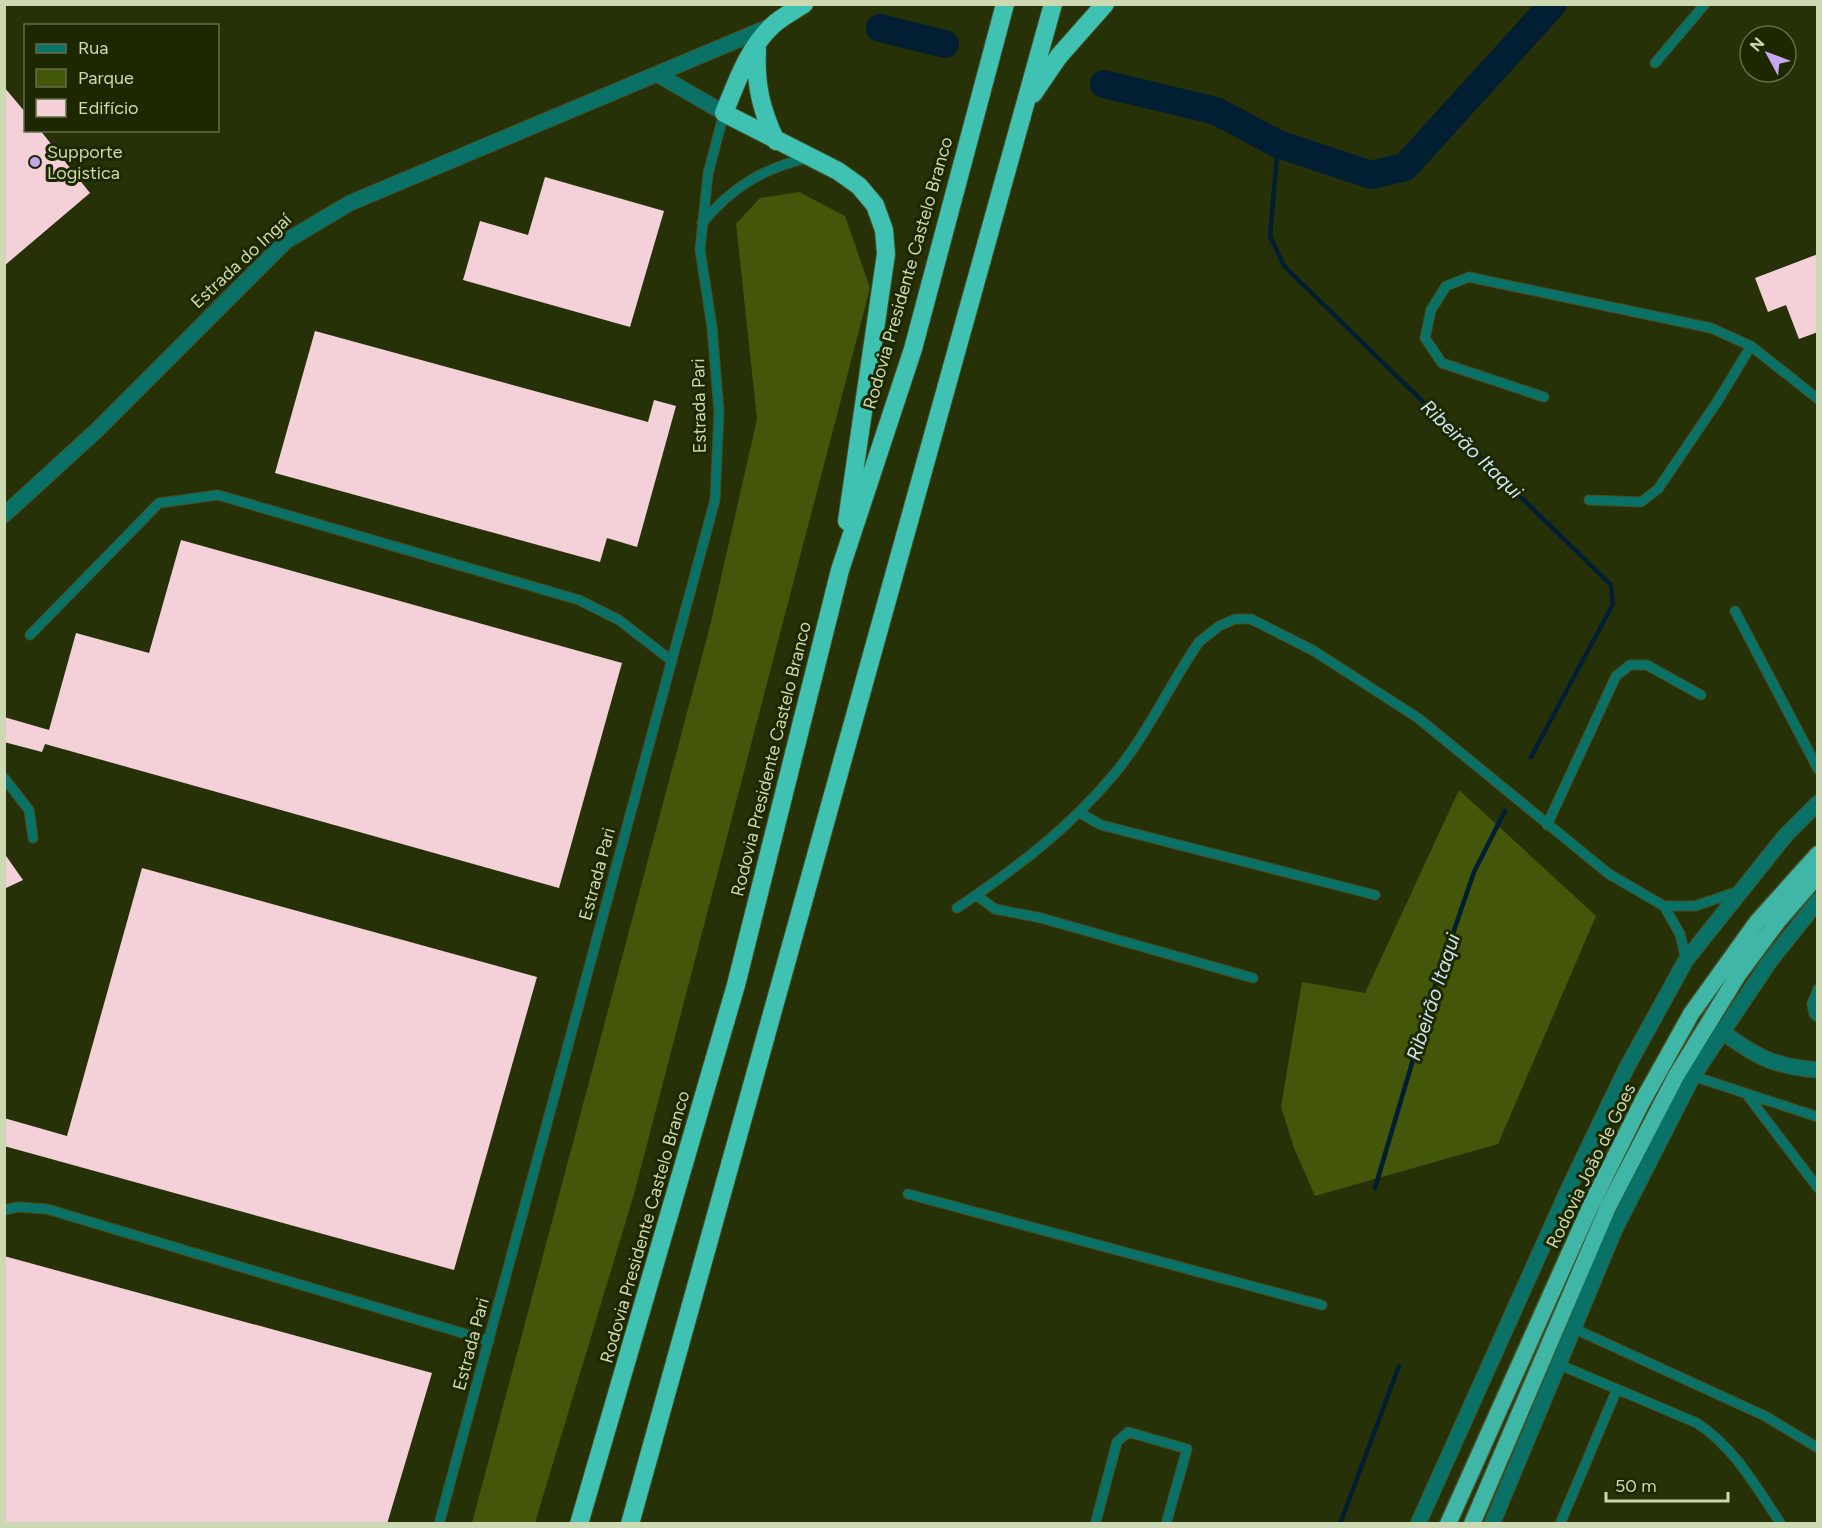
<svg xmlns="http://www.w3.org/2000/svg" width="1822" height="1528" font-family="Figtree,sans-serif">
	<rect width="100%" height="100%" fill="#273108"/>
	<path fill="#445609" d="M799 192 845 216 870 288 634 1194 535 1523H472L710 626 757 419 736 224 760 198Z
		M1459 790 1596 916 1498 1144 1315 1196 1294 1148 1281 1107 1302 982 1365 993Z"/>
	<g fill="none" stroke-linecap="round" stroke-linejoin="round">
		<path stroke="#011e32" stroke-width="4.5" d="M1278 144 1270 236 1284 266 1611 585 1613 604 1531 757
			M1375 1188 1434 989 1474 872 1505 811
			M1340 1524 1399 1366"/>
		<path stroke="#011e32" stroke-width="28" d="M880 28 945 44
			M1104 84 1216 111 1278 144 1371 175 1405 167 1553 4"/>
	</g>
	<path fill="#f4d0d8" d="M4 87 26 113V130H40L90 193 4 266Z
		M545 177 664 211 630 327 463 280 480 221 528 235Z
		M1818 254V332L1799 339 1786 305 1768 312 1755 278Z
		M315 331 648 422 654 400 676 406 637 547 607 538 600 562 275 473Z
		M181 540 622 663 559 888 45 744 42 752 4 742V717L49 730 76 633 149 653Z
		M4 853 23 880 4 889Z
		M142 868 537 977 454 1270 4 1146V1118L67 1136Z
		M4 1256 432 1373 387 1524H4Z"/>
	<g fill="none" stroke-linecap="round" stroke-linejoin="round">
		<g stroke="#454f27" stroke-width="11">
			<path id="service" d="M1655 63 1705 4
				M702 223C731 188 763 168 808 158
				M1544 397 1442 363 1425 338 1431 310 1446 286 1469 277 1711 328 1751 346 1818 399
				M1589 500 1641 502 1658 489 1717 402 1751 346
				M1735 611 1818 769
				M30 635 159 503 218 495 579 600 619 620 672 661
				M4 778 29 810 33 838
				M1080 813 1101 825 1375 895
				M1547 825 1616 676 1630 665H1647L1701 695
				M976 895 995 909 1041 918 1253 978
				M1664 906 1680 934 1686 960
				M957 908C1015 869 1070 828 1115 773 1148 733 1170 684 1199 642L1219 626 1235 619H1251L1314 651 1418 718 1609 874 1664 906H1695L1739 891
				M1818 989 1812 1004 1814 1014 1818 1017
				M1693 1076 1818 1117
				M1748 1096 1818 1188
				M908 1194 1322 1305
				M4 1210 18 1207 47 1209 489 1341
				M1575 1329 1765 1416 1818 1448
				M1560 1365 1697 1423C1734 1447 1757 1488 1781 1524
				M1096 1521 1117 1442 1128 1432 1187 1449 1166 1524
				M439 1524 715 500 719 412 712 327 700 250 708 174 724 113
				M1560 1524 1617 1389"/>
		</g>
		<g stroke="#454f27" stroke-width="17">
			<path id="minor" d="M657 74 724 113
				M4 515 96 431 286 241 350 203 771 26
				M1721 1031C1757 1057 1772 1066 1818 1070"/>
		</g>
		<g stroke="#454f27" stroke-width="17">
			<path id="tertiary" d="M1418 1524 1568 1190 1626 1069 1686 960 1785 836 1818 803
				M1492 1524 1615 1229 1693 1076 1770 961 1818 901"/>
		</g>
		<g stroke="#454f27" stroke-width="19">
			<path id="trunk" d="M1448 1524 1591 1205 1642 1102 1691 1014 1757 922 1818 854
				M1472 1524 1608 1207 1676 1076 1738 975 1778 921 1818 875"/>
		</g>
		<g stroke="#454f27" stroke-width="20">
			<path id="motorway" d="M804 4C794 11 781 17 772 26 748 48 736 84 724 113L838 171 859 186 875 205 884 230 886 254 847 521
				M757 50C755 83 761 110 776 141
				M1033 94 1059 56 1105 4
				M579 1524 736 985 840 570 913 349 1005 4
				M630 1524 1053 4"/>
		</g>
		<use href="#service" stroke="#097166" stroke-width="9"/>
		<use href="#minor" stroke="#097166" stroke-width="15"/>
		<use href="#tertiary" stroke="#097166" stroke-width="15"/>
		<use href="#trunk" stroke="#40b6a6" stroke-width="16"/>
		<use href="#motorway" stroke="#3fc2b1" stroke-width="18"/>
	</g>
	<circle fill="#c5a7f1" stroke="#1d2700" stroke-width="2" cx="35" cy="162" r="6"/>
	<g text-anchor="middle" dominant-baseline="central" stroke-width="6" stroke-linejoin="round" paint-order="stroke">
		<g font-size="18" fill="#ccd9b3" stroke="#1d2700" text-anchor="start">
			<text x="47" y="152">Supporte<tspan x="47" dy="21">Logistica</tspan></text>
		</g>
		<g font-size="18" fill="#ccd9b3" stroke="#1d2700">
			<text transform="translate(241 261) rotate(-43)">Estrada do Ingaí</text>
			<text transform="translate(908 273) rotate(-74)">Rodovia Presidente Castelo Branco</text>
			<text transform="translate(699 406) rotate(-91)">Estrada Pari</text>
			<text transform="translate(771 759) rotate(-76)">Rodovia Presidente Castelo Branco</text>
			<text transform="translate(597 874) rotate(-75)">Estrada Pari</text>
			<text transform="translate(1591 1166) rotate(-64)">Rodovia João de Goes</text>
			<text transform="translate(645 1227) rotate(-74)">Rodovia Presidente Castelo Branco</text>
			<text transform="translate(471 1344) rotate(-75)">Estrada Pari</text>
		</g>
		<g font-size="20" font-style="italic" fill="#cfe3f4" stroke="#1d2700">
			<text transform="translate(1472 449) rotate(44)">Ribeirão Itaqui</text>
			<text transform="translate(1433 997) rotate(-72)">Ribeirão Itaqui</text>
		</g>
	</g>
	<rect width="1822" height="1528" fill="none" stroke="#ccd9b3" stroke-width="12"/>
	<rect x="24" y="24" width="195" height="108" fill="#1d2700" stroke="#636e48" stroke-width="1.5"/>
	<rect x="36" y="44" width="30" height="9" fill="#097166" stroke="#636e48" stroke-width="1.5"/>
	<text x="78" y="54" font-size="18" fill="#ccd9b3">Rua</text>
	<rect x="36" y="69" width="30" height="18" fill="#445609" stroke="#636e48" stroke-width="1.5"/>
	<text x="78" y="84" font-size="18" fill="#ccd9b3">Parque</text>
	<rect x="36" y="99" width="30" height="18" fill="#f4d0d8" stroke="#636e48" stroke-width="1.5"/>
	<text x="78" y="114" font-size="18" fill="#ccd9b3">Edifício</text>
	<g transform="translate(1768 54) rotate(311)"><circle r="28" fill="#1d2700" stroke="#636e48" stroke-width="1.5"/>
	<path d="M0-4.5L10 22L0 15L-10 22Z" fill="#c5a7f1"/>
	<text y="-9" font-size="16" font-weight="bold" text-anchor="middle" fill="#ccd9b3">N</text>
	</g>
	<path d="M1606 1492v9h122v-9" fill="none" stroke="#ccd9b3" stroke-width="3"/>
	<text x="1615" y="1492" font-size="18" fill="#ccd9b3" stroke="#1d2700" stroke-width="4.5" paint-order="stroke">50 m</text>
</svg>
